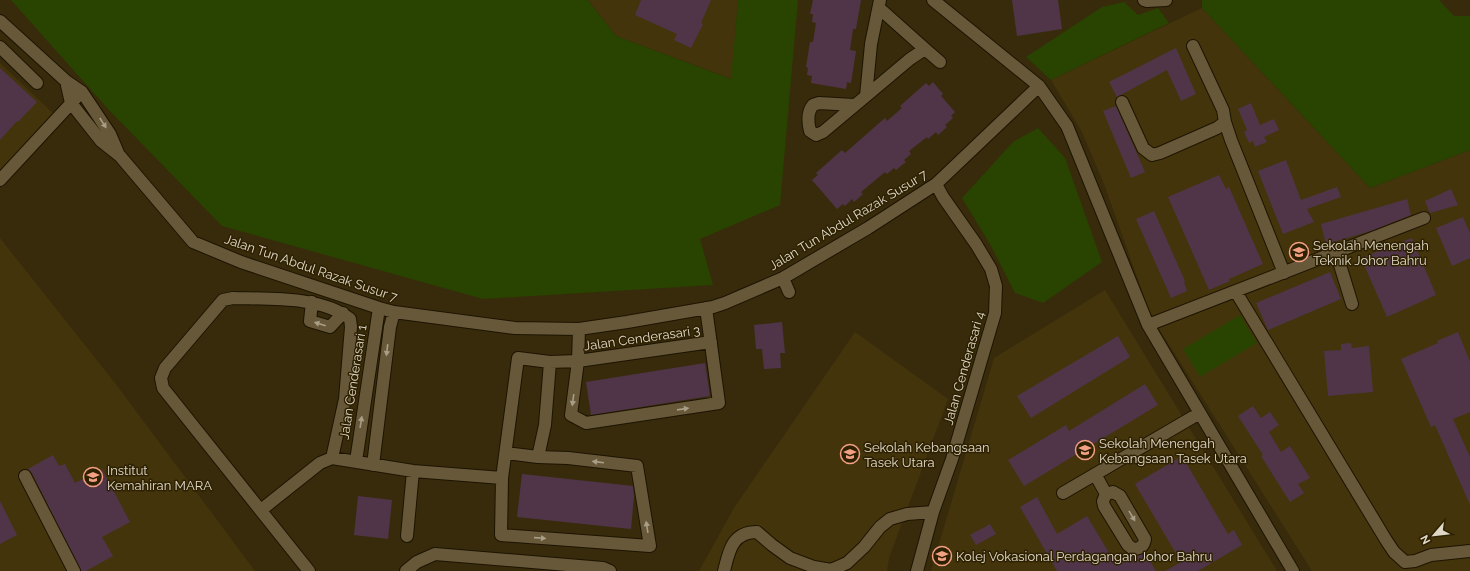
<svg xmlns="http://www.w3.org/2000/svg" width="1470" height="571" font-family="Raleway,sans-serif">
	<rect width="100%" height="100%" fill="#382b0c"/>
	<path fill="#43340b" d="M588 0H738L732 79 616 36Z
		M1202 8 1370 188 1470 150V571H1312L1151 316 1104 184 1082 132 1051 80Z
		M0 63 59 119 0 181Z
		M0 238 115 383 255 571H0Z
		M1105 290 1277 571H931L994 358Z
		M855 332 948 399 889 558 887 571H699L734 508Z"/>
	<path fill="#294300" d="M11 0H588L616 36 731 79 738 0H798L780 205 700 239 713 285 483 299 222 226 108 109Z
		M1202 0H1439L1454 16H1470V150L1370 188 1202 8Z
		M1124 2 1138 15 1158 8 1169 23 1051 80 1026 57 1102 7Z
		M1038 128 1065 158 1102 262 1043 303 1015 293 991 246 962 198 1013 142Z
		M1240 315 1257 343 1200 377 1183 349Z"/>
	<path fill="#503549" d="M641 0H711L701 23 703 24 691 48 674 40 677 34 635 15Z
		M813 0H861L856 29H853L850 50 856 51 851 83 847 82 846 89 811 83 812 76 807 75 808 68 806 67 810 42H813L816 23 812 22 813 14H810Z
		M1012 0H1058L1062 29 1017 36Z
		M1176 48 1196 94 1181 101 1167 70 1117 97 1109 82Z
		M0 68 37 102 18 122 17 121 0 140Z
		M933 82 943 94 941 96 955 112 951 116 953 118 945 125 947 127 938 135 936 132 928 139 927 137 909 151 911 154 904 160 906 162 896 170 894 168 887 174 885 172 861 192 863 194 854 202 852 199 845 206 843 204 837 209 812 180 818 175 816 173 842 150 845 153 885 118 887 121 902 108 900 106 926 83 929 86Z
		M1251 103 1260 125 1274 119 1279 130 1264 137 1267 142 1255 147 1253 141 1249 143 1244 132 1247 130 1238 109Z
		M1116 106 1145 172 1131 178 1103 111Z
		M1286 160 1301 200 1337 187 1341 197 1307 209 1314 222 1283 234 1258 171Z
		M1219 175 1226 189 1229 187 1263 264 1229 279 1230 281 1209 290 1168 197Z
		M1451 189 1458 205 1430 213 1425 201Z
		M1407 199 1411 215 1371 231 1326 244 1321 224Z
		M1154 211 1185 281 1184 282 1187 291 1171 298 1136 219Z
		M1463 217 1470 233V258L1452 266 1436 228Z
		M1412 238 1436 295 1387 317 1361 258Z
		M1330 272 1341 299 1268 330 1256 303Z
		M782 322 785 353H780L781 368 764 369 762 349H756L754 325Z
		M1458 332 1470 362V412L1453 419 1470 457V505L1435 425 1431 427 1401 359 1438 343 1437 341Z
		M1118 336 1130 357 1031 418 1017 396Z
		M1351 343 1352 348 1369 346 1373 392 1328 396 1324 351 1341 350V344Z
		M705 363 710 396 591 415 586 382Z
		M1145 384 1158 405 1024 486 1008 460 1066 425 1069 431Z
		M1253 406 1261 418 1270 412 1279 425 1269 432 1281 452 1290 446 1310 478 1298 484 1304 493 1290 502 1261 456 1263 455 1238 416Z
		M53 455 59 466 65 464 75 483 102 469 130 522 102 537 113 556 86 571H81L32 473 28 469Z
		M1182 456 1228 534 1234 530 1242 545 1198 571H1165L1181 562 1135 484Z
		M522 474 633 486 634 496 631 529 517 517Z
		M358 496 392 500 388 539 354 535Z
		M1037 497 1057 534 1087 516 1117 566 1133 556 1145 553 1156 571H1057L1020 507Z
		M0 501 17 535 0 544Z
		M990 524 996 534 976 545 970 535Z"/>
	<g fill="none" stroke-linecap="round" stroke-linejoin="round">
		<g stroke="#1d1400" stroke-width="14">
			<path id="minor" d="M933 0 1039 86 1067 126 1148 325 1293 571
				M1144 0 1147 1 1166 0
				M879 8 925 49
				M0 21 66 81 82 92 110 134 119 155
				M0 47 37 83
				M66 81 71 103 101 141 120 156 193 242 241 262 379 308 394 312 515 328 579 329 627 322 713 307 725 303 783 278 868 228 936 184 1039 86
				M866 96 910 59 925 49 940 62
				M1122 102 1143 148 1152 155 1160 153 1217 128 1225 122 1223 110 1193 46
				M854 105 819 103 813 105C807 112 808 123 810 131L816 135 823 132 866 96 871 44 880 0
				M1225 122 1231 140 1284 273
				M0 180 76 98
				M1336 252 1352 304
				M783 278 789 292
				M1236 292 1386 540 1394 552 1405 562 1415 561 1431 555 1470 551
				M312 302 310 321 330 327 343 313
				M706 308 719 403 586 423 571 415 578 361 711 342
				M1148 325 1424 218
				M506 453 538 457 545 425 550 362
				M356 461 379 308
				M373 465 390 327 394 312
				M1095 474 1106 494 1103 501 1104 506 1128 545 1133 549C1140 549 1144 546 1145 539L1120 496 1113 492 1106 494
				M25 476 74 571
				M502 478 501 535 650 546 637 466 568 458 538 457
				M1063 493 1193 417 1200 414
				M261 510 320 463 332 458 413 471 502 478 518 358 550 362 578 361 579 329
				M407 536 413 471
				M309 571 163 388 161 378 165 368 223 300 233 298C268 299 322 296 350 319L351 327 345 399 332 458
				M406 571 417 562 435 554 603 568 610 571
				M724 571C729 551 732 532 757 532L772 545 790 558 814 567 831 570 847 563 864 547 880 527 890 519 907 514 933 512
				M917 571 933 512 952 459 995 313 996 286 991 269 976 244 943 197 936 184"/>
		</g>
		<use href="#minor" stroke="#665839" stroke-width="12"/>
	</g>
	<defs><path id="oneway-solid" d="M-6-.8H1V-3.2L6.5 0L1 3.2V.8H-6Z"/></defs>
	<g fill="#a99e87">
		<use href="#oneway-solid" transform="translate(103 123) rotate(57)"/>
		<use href="#oneway-solid" transform="translate(320 324) rotate(-162)"/>
		<use href="#oneway-solid" transform="translate(387 350) rotate(97)"/>
		<use href="#oneway-solid" transform="translate(573 400) rotate(98)"/>
		<use href="#oneway-solid" transform="translate(683 409) rotate(-8)"/>
		<use href="#oneway-solid" transform="translate(361 422) rotate(-81)"/>
		<use href="#oneway-solid" transform="translate(598 462) rotate(-173)"/>
		<use href="#oneway-solid" transform="translate(1132 516) rotate(59)"/>
		<use href="#oneway-solid" transform="translate(647 527) rotate(-99)"/>
		<use href="#oneway-solid" transform="translate(540 538) rotate(4)"/>
	</g>
	<defs>
		<g id="university-ring" transform="scale(1)"><circle r="9.5" fill="#2d2102" stroke="#f39f84" stroke-width="1.5"/><path d="M0-5L7-2L0 1L-7-2ZM-4 1L0 2.5L4 1V4Q0 6-4 4Z" fill="#f39f84"/></g>
		<g id="school-ring" transform="scale(1)"><circle r="9.5" fill="#2d2102" stroke="#f39f84" stroke-width="1.5"/><path d="M0-5L7-2L0 1L-7-2ZM-4 1L0 2.5L4 1V4Q0 6-4 4Z" fill="#f39f84"/></g>
	</defs>
	<g fill-rule="evenodd">
		<use href="#university-ring" x="1299" y="252"/>
		<use href="#school-ring" x="1085" y="450"/>
		<use href="#school-ring" x="850" y="454"/>
		<use href="#university-ring" x="93" y="477"/>
		<use href="#university-ring" x="942" y="556"/>
	</g>
	<g text-anchor="middle" dominant-baseline="central" stroke-width="3" stroke-linejoin="round" paint-order="stroke">
		<g font-size="13" fill="#e0d8c7" stroke="#2d2102">
			<text transform="translate(848 220) rotate(-31)">Jalan Tun Abdul Razak Susur 7</text>
			<text transform="translate(311 268) rotate(19)">Jalan Tun Abdul Razak Susur 7</text>
			<text transform="translate(642 338) rotate(-8)">Jalan Cenderasari 3</text>
			<text transform="translate(964 368) rotate(-74)">Jalan Cenderasari 4</text>
			<text transform="translate(353 382) rotate(-81)">Jalan Cenderasari 1</text>
		</g>
		<g font-size="13" fill="#e0d8c7" stroke="#2d2102" text-anchor="start">
			<text x="1313" y="245">Sekolah Menengah<tspan x="1313" dy="15">Teknik Johor Bahru</tspan></text>
			<text x="1099" y="443">Sekolah Menengah<tspan x="1099" dy="15">Kebangsaan Tasek Utara</tspan></text>
			<text x="864" y="447">Sekolah Kebangsaan<tspan x="864" dy="15">Tasek Utara</tspan></text>
			<text x="107" y="470">Institut<tspan x="107" dy="15">Kemahiran MARA</tspan></text>
			<text x="956" y="556">Kolej Vokasional Perdagangan Johor Bahru</text>
		</g>
	</g>
	<g transform="translate(1434 535) rotate(242)" stroke="#2d2102" stroke-width="3" paint-order="stroke">
	<path d="M0-3L7 15L0 10L-7 15Z" fill="#e0d8c7"/>
	<text y="-6" font-size="11" font-weight="bold" text-anchor="middle" fill="#e0d8c7">N</text>
	</g>
</svg>
